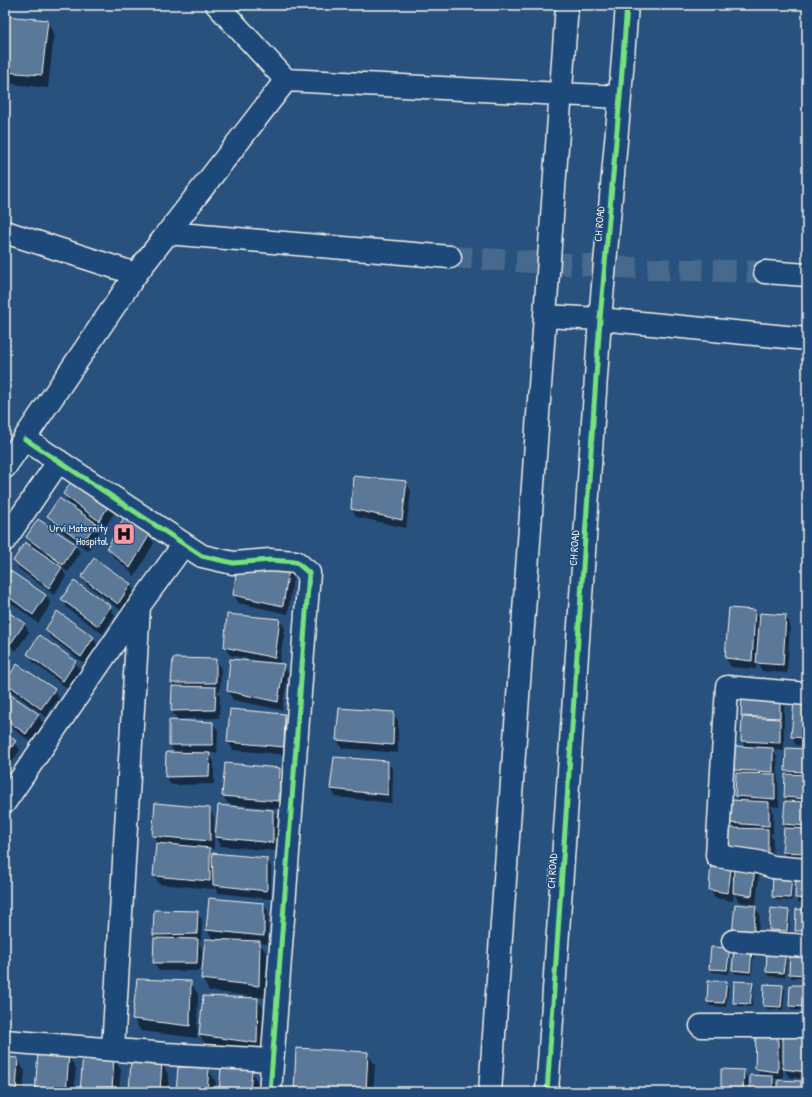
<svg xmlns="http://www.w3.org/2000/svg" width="812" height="1097" font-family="'Patrick Hand',sans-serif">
	<rect width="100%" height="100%" fill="#28517e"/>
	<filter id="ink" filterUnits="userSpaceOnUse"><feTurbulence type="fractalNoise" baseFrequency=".025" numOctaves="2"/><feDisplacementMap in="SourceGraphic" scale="8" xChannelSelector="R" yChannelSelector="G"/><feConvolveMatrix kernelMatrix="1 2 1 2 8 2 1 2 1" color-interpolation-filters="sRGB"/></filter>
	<g filter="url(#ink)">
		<path fill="#0007" fill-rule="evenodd" d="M5 17 47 21 54 34 48 88 5 83Z
			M76 477 116 510 104 529 94 522 100 532 88 551 53 525 48 516 80 513 81 512 69 503 64 494Z
			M406 482 411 491 406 528 357 517 352 509Z
			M149 535 154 543 135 576 113 556 108 548Z
			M27 538 75 545 80 553 68 572 61 567 66 576 54 595 19 569 14 561 34 550Z
			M288 569 293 577 288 614 239 603 234 595Z
			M10 571 46 596 51 604 38 623 5 598V578Z
			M82 577 130 584 135 593 123 612 87 585Z
			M63 599 110 607 115 615 103 634 67 608Z
			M730 609 755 611 761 622 785 616 790 624 787 673 762 671 756 661V669L731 667 726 658Z
			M5 611 24 624 29 632 16 651 5 643Z
			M807 616V672L803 665Z
			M280 620 285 629 279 665H283L288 673 282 710 233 700 228 691 259 661 230 655 225 647Z
			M46 630 93 637 98 646 86 665 51 638Z
			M28 654 75 662 80 670 68 689 33 662Z
			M174 659 216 660 221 669 220 691H217L220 697 219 718 177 719 172 711 175 687 172 683Z
			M6 682 54 690 59 698 46 717 11 691Z
			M5 692 38 715 43 723 31 742 5 723Z
			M780 696 784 704V751L773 750 777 757 779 807 770 806 773 811V834H770L773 839 772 861 735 829 731 823 732 801 740 802 736 796 737 774 735 769 746 748 742 740 744 718 742 716Z
			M807 703V746L796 745 792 737Z
			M393 713 398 721V753L342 748 337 740Z
			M284 715 289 723V755L233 750 228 741Z
			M170 721 213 723 218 731 217 753H209L214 762V784L171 785 166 777 174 753 170 745Z
			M5 735 15 742 20 750 7 769 5 767Z
			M807 749V861L788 860 783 851 787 829 784 824 786 802H788L785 797 789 775 786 770Z
			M388 762 393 771 392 803 336 797 331 789Z
			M279 769 284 777V809L228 804 223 795Z
			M219 806 273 810 278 819 277 851 221 846 216 837Z
			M209 809 214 817V849H210L213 854 266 859 271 867V899L218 893 214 886V889L159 884 154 875 158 844 153 835Z
			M735 865 754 866 759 875 756 904 739 902 734 893 733 901 715 898 710 890Z
			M791 877 793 881 792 901 775 900 773 896Z
			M797 878H807V903L798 902 796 898Z
			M264 904 268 912V944L260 943 267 954 266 998 209 991 202 978 203 971H159L154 963 156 939 154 935 197 912 202 920 201 942H199L202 949V968H203L219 941 220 939 212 938 207 930Z
			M755 907 760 915 757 944 738 942Z
			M788 911 790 914 789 935 772 934 770 930Z
			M807 911V935L798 934 796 930Z
			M729 949 731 953 729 974 713 972 710 969Z
			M735 950 752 951 754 955 751 975 736 974 733 970Z
			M768 952 785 953 787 956 785 977 769 976 767 972Z
			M807 954V978H792L790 974Z
			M190 982 198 994 197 1038 141 1031 133 1018Z
			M726 982 729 986 726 1007 710 1006 708 1002Z
			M752 983 754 987 752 1007 736 1006 734 1002Z
			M783 986 785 990 783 1010 767 1009 764 1005Z
			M791 986H807V1011L792 1010 790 1006Z
			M257 998 265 1011 263 1055 207 1048 200 1035Z
			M778 1033 784 1044 807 1036V1079L789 1077 783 1067V1081L800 1082 806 1092H751L761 1077 756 1069ZM774 1079H779V1087Z
			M367 1053 375 1065 373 1092H295Z
			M68 1056 76 1068 74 1092H36Z
			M113 1057 121 1070 119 1092H81Z
			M5 1058 17 1059 25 1071 23 1092H5Z
			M162 1063 169 1076 168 1092H130Z
			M208 1069 216 1082 215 1092H177Z
			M251 1071 259 1084 258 1092H220Z
			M743 1071 748 1079V1092H722Z"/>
		<path fill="#5b7899" stroke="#f4f1e8" d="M5 16 48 20 42 75 5 72Z
			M75 476 112 501 99 521 63 494Z
			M353 476 407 481 402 520 351 509Z
			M59 498 96 523 83 543 47 516Z
			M125 516 150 534 130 568 107 548Z
			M38 519 76 544 63 565 26 537Z
			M25 542 62 567 49 588 13 561Z
			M94 558 131 584 118 604 81 577Z
			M237 568H289L283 606 233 595Z
			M9 570 46 595 33 615 5 594V576Z
			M74 581 111 606 98 626 61 599Z
			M729 608 755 610 752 661 725 658Z
			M5 610 25 623 11 643 5 639Z
			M57 611 94 637 81 657 45 630Z
			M760 613 786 615 783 665 756 663Z
			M227 614 280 619 275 658 224 647Z
			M806 615H807V666L802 665Z
			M39 635 76 661 63 681 27 654Z
			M173 658 216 659V683H171Z
			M230 659 284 664 278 702 227 691Z
			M17 664 55 689 41 709 5 682Z
			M172 686 216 687 215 710 171 711Z
			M5 691 39 714 26 734 5 719Z
			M742 693 780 695V718L741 716Z
			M794 701 807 702V738L791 737Z
			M339 708 394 712 393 745 336 740Z
			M230 709 285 714 284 747 227 742Z
			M742 717 780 719V743L741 741Z
			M169 720 213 722V745H169Z
			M5 733 16 741 5 757Z
			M735 746 773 748V772L734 770Z
			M786 748 807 749V772L785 771Z
			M166 752 210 753 209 776 165 777Z
			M334 757 388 761V795L330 789Z
			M225 763 280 768 279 801 222 796Z
			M736 773 775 774V799L735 796Z
			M785 774 807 775V799L784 797Z
			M731 800 769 802V826L730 823Z
			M785 801 807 802V826L783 824Z
			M155 803 210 808V841L152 836Z
			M218 805 273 810V843L215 837Z
			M730 828 768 829V853L729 851Z
			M784 828 807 829V853L782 852Z
			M156 843 210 848V881L153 876Z
			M212 853 267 858V891L213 885Z
			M711 861 732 862 728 893 709 890Z
			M734 864 755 865 752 896 733 893Z
			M773 875 792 876 790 898 772 897Z
			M796 877H807V899L795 898Z
			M209 898 264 903V936L206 930Z
			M735 904 756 906 753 936 732 934Z
			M771 908 789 910 787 931 769 930Z
			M796 909 807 910V931H795Z
			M154 910 198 911 197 934 153 935Z
			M154 938 198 939 197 963H153Z
			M205 939 260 941 259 986 201 979Z
			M711 947 730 948 727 970 709 969Z
			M734 949 752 950 750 972 732 970Z
			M767 951 786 952 783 973 766 972Z
			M790 952 807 953 806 975 789 974Z
			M137 979 191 981 190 1026 132 1019Z
			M708 981H727L724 1003 707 1002Z
			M734 981 753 982 750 1004 733 1003Z
			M764 984 783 985 781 1007 763 1006Z
			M790 985H807L806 1007 789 1006Z
			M203 996 258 998 257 1043 199 1035Z
			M756 1032H778V1072L755 1069Z
			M783 1032H806V1072L783 1069Z
			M296 1048 368 1052 366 1092H294Z
			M38 1053 69 1055 66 1092H35Z
			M83 1054 114 1056 112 1092H80Z
			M5 1057 18 1058 16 1092H5Z
			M131 1060 162 1062 160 1092H129Z
			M178 1067 209 1068 207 1092H176Z
			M221 1068 252 1070 250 1092H219Z
			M721 1069 744 1070 743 1092H721Z
			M750 1075 773 1076V1092H750Z
			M778 1080 801 1081V1092H778Z"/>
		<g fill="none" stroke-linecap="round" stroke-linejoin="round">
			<path stroke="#47698e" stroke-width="22" stroke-dasharray="22 11" stroke-linecap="butt" d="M450 257 651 269 765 272"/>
			<g stroke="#f4f1e8" stroke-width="25">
				<path id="street" d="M5 232 136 274
					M25 439 202 556 233 563 270 560 296 562 309 573 270 1092
					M5 540 59 461
					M807 694 727 687 717 856 758 862 773 867 807 870
					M5 802 139 606 184 544
					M733 941 807 946
					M701 1026H807
					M5 1041 166 1054 272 1060
					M113 1049 139 606"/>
			</g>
			<g stroke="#f4f1e8" stroke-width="25">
				<path id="secondary" d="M217 5 286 80 620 97
					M167 233 450 257
					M765 272 807 275
					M545 316 600 319 807 339
					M5 467 136 274 286 80
					M490 1092 567 5
					M547 1092 600 319 620 97 627 5"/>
			</g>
			<use href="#street" stroke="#1f4a7a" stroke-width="22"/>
			<use href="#secondary" stroke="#1f4a7a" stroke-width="22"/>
			<g stroke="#1f4a7a" stroke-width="8">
				<path id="cycleway" d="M25 439 202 556 233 563 270 560 296 562 309 573 270 1092
					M547 1092 600 319 620 97 627 5"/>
			</g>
			<use href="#cycleway" stroke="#77e17e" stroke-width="5"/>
		</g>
	</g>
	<defs>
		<g id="hospital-square" transform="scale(1.15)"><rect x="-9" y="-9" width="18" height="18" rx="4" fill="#ff9aa2" stroke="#1f4a7a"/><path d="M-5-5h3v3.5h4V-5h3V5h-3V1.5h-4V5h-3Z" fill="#111"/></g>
	</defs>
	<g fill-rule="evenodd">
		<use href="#hospital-square" x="124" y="534"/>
	</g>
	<g text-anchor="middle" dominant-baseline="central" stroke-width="3" stroke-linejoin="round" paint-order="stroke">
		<g font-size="11" fill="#f4f1e8" stroke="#1f4a7a">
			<text transform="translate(599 224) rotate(-85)">CH ROAD</text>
			<text transform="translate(574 548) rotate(-86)">CH ROAD</text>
			<text transform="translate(552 871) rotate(-86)">CH ROAD</text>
		</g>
		<g font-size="11" fill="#f4f1e8" stroke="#1f4a7a" text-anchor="end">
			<text x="108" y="528">Urvi Maternity<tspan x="108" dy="13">Hospital</tspan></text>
		</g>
	</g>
	<rect width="812" height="1097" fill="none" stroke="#1f4a7a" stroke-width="20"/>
	<rect x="10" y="10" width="792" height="1077" fill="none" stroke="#f4f1e8" stroke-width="1.5" filter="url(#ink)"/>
</svg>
